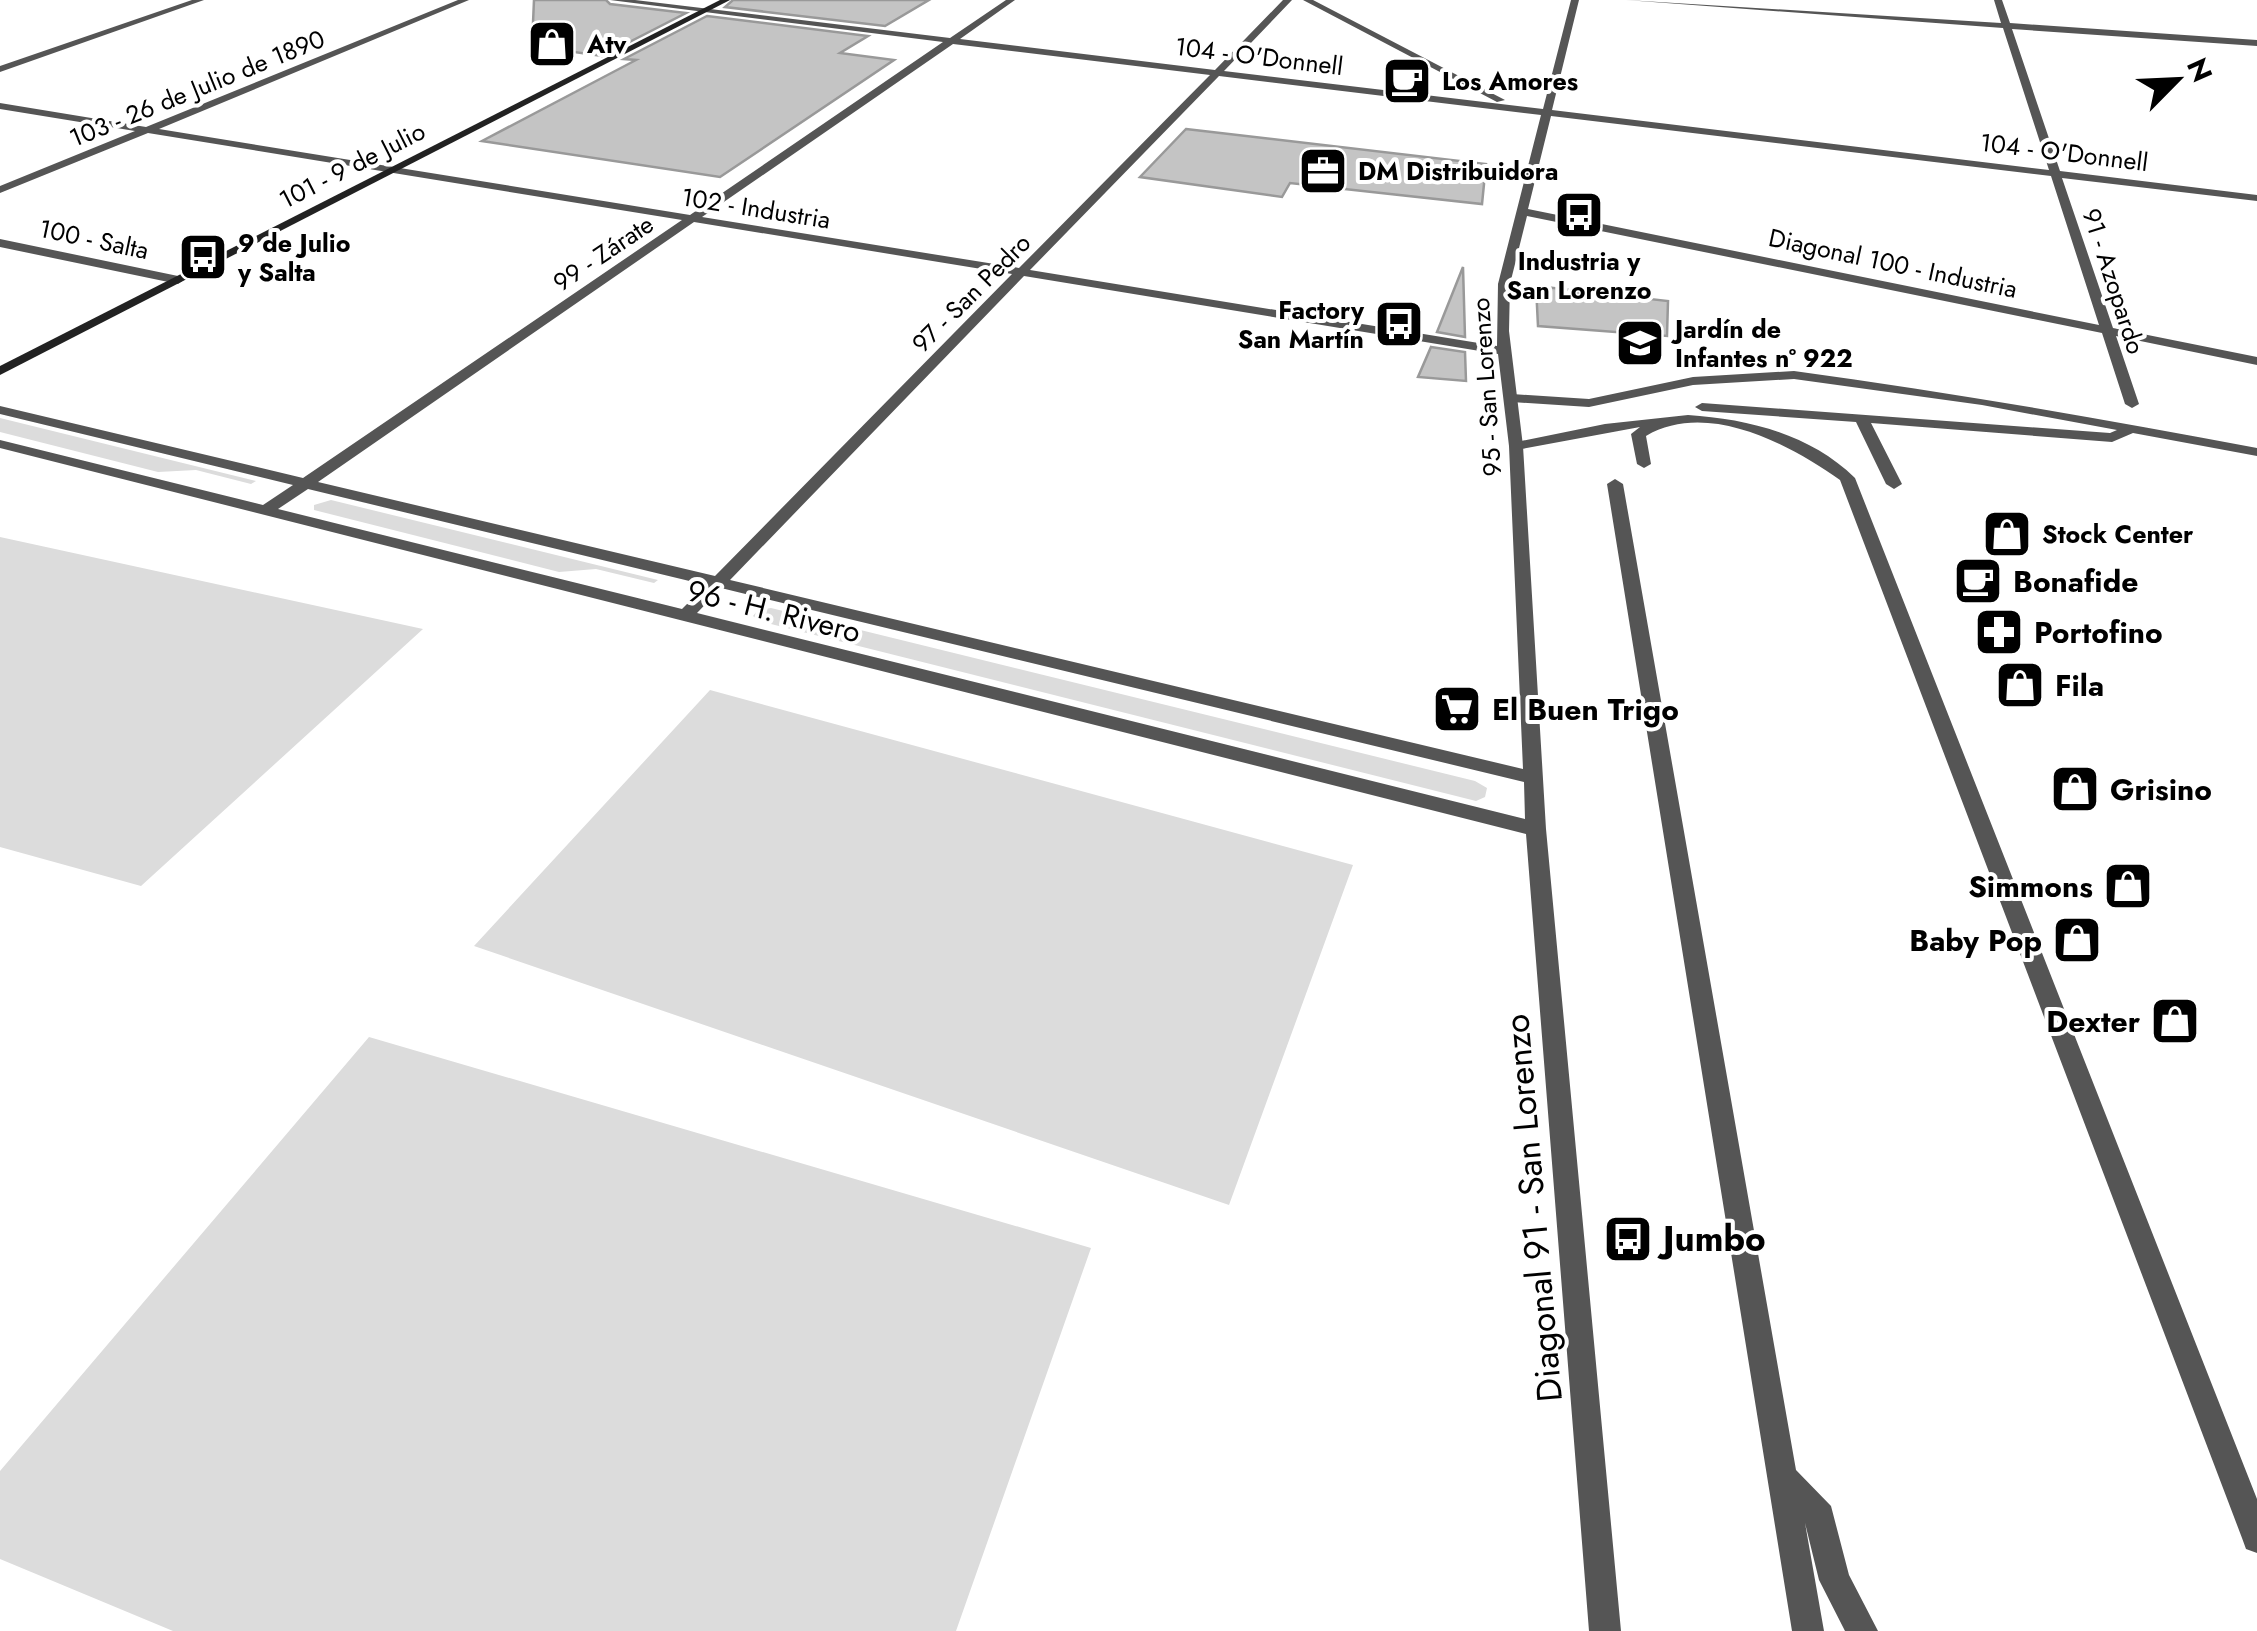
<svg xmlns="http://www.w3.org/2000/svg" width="2257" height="1631" font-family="Jost,sans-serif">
	<rect width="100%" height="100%" fill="#fff"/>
	<path fill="#dcdcdc" d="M0 418 256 481 251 484 196 470 158 472 0 432Z
		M331 500 658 580 654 583 596 569 559 572 314 510V505Z
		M0 537 423 629 141 886 0 847Z
		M771 608 1475 781 1487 788 1485 797 1476 801 759 621 753 616 758 610Z
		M710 690 1353 865 1229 1205 474 946Z
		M369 1037 1091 1248 956 1631H173L0 1559V1471Z"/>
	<path fill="#c4c4c4" stroke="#999" stroke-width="2.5" d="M534 0H606L610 4 686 13 602 56 532 46Z
		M733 0H929L885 26 725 7Z
		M707 16 868 36 840 53 894 60 720 177 482 141 636 60 624 59Z
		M1186 129 1486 164 1482 204 1290 183 1282 197 1140 177Z
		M1463 267 1465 337 1437 332Z
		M1536 286 1668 301 1667 336 1538 326Z
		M1431 347 1465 352 1466 381 1418 377Z"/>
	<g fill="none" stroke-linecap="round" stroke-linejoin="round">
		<path fill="#555" fill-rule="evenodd" d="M1794 371C1950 392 2103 419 2257 448V456L2133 433 2112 442 1871 423 1902 484 1894 489 1886 484 1856 422 1702 411 1695 407 1702 403 2110 433 2117 430 1982 405 1794 379 1693 385 1589 407 1512 402 1505 398 1512 394 1589 399 1693 377Z
			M1688 415C1748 419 1810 434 1855 478L2257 1499V1553L2246 1549 2242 1538 1840 480C1789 444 1707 400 1646 436L1651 464 1644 468 1637 464 1631 434 1640 427 1516 450 1509 446 1516 442 1605 424Z
			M1615 479 1623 484 1796 1470 1831 1506 1849 1575 1878 1631H1845L1819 1580 1805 1523 1824 1631H1792L1607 484Z"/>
		<path fill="#555" fill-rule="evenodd" d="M192 0H204L0 72V66Z
			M458 0H469L159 129 690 215 943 42 610 0H635L950 38 1006 0H1015L960 39 1215 70 1283 0H1292L1224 71 1543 109 1571 0H1579L1552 110 2049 170 2003 28 1626 0 2001 23 1994 0H2002L2010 23 2257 40V46L2012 29 2060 171 2257 195V201L2062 178 2113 328 2257 357V365L2116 336 2139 404 2132 408 2125 404 2102 333 1527 216 1510 284 1509 331 1523 446 1546 829 1621 1631H1589L1526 834 0 448V440L263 505 293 485 0 414V406L303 478 682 220 148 133 0 193V186L135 131 0 109V103L146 127ZM953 44 1210 75 1019 268 702 217ZM1219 76 1541 115 1498 284 1497 346 1030 270ZM1551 116 2051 176 2099 325 1528 209ZM694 222 1012 274 715 576 318 482ZM1024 276 1498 354 1509 446 1523 769 730 580ZM308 489 706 585 682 609 278 509ZM721 588 1524 782 1525 819 697 613Z
			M1303 0H1313L1505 100 1497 102Z
			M0 239 178 276 184 280 178 284 0 247Z"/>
		<path fill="#222" fill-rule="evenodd" d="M720 0H730L0 375V366Z"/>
	</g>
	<defs>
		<g id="shop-square" transform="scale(2.5)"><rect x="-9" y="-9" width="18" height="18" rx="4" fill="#000" stroke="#fff"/><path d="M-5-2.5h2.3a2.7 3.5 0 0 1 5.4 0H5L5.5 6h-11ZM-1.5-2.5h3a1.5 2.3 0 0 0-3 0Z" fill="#fff"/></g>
		<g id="cafe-square" transform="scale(2.5)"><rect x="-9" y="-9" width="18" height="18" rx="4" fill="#000" stroke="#fff"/><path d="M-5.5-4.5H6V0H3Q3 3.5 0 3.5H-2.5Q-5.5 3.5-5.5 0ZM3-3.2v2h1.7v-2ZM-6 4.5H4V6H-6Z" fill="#fff"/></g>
		<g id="office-square" transform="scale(2.5)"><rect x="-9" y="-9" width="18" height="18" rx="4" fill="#000" stroke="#fff"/><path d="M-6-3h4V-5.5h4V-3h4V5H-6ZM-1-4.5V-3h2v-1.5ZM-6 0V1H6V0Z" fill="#fff"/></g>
		<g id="bus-square" transform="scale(2.5)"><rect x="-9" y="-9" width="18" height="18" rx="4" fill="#000" stroke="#fff"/><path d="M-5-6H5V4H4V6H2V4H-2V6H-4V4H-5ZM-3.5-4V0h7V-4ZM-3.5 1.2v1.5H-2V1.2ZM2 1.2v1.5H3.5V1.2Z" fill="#fff"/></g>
		<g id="school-square" transform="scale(2.5)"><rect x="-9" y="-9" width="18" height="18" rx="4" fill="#000" stroke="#fff"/><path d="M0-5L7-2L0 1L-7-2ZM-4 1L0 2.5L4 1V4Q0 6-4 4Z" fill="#fff"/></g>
		<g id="pharmacy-square" transform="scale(2.5)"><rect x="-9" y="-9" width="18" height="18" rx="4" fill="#000" stroke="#fff"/><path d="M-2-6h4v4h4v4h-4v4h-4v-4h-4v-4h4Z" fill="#fff"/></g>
		<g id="supermarket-square" transform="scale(2.5)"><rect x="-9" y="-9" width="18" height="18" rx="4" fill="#000" stroke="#fff"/><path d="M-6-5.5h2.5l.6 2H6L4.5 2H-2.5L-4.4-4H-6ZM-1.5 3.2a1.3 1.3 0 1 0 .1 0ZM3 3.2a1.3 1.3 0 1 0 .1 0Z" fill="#fff"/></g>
	</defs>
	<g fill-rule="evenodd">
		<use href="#shop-square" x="552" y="44"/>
		<use href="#cafe-square" x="1407" y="81"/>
		<use href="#office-square" x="1323" y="171"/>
		<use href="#bus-square" x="1579" y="215"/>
		<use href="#bus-square" x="203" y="257"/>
		<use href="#bus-square" x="1399" y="324"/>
		<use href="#school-square" x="1640" y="343"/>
		<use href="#shop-square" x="2007" y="534"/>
		<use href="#cafe-square" x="1978" y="581"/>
		<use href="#pharmacy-square" x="1999" y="632"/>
		<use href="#shop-square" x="2020" y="685"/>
		<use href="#supermarket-square" x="1457" y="709"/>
		<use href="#shop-square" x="2075" y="789"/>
		<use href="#shop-square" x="2128" y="886"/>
		<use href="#shop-square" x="2077" y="940"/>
		<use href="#shop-square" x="2175" y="1021"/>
		<use href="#bus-square" x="1628" y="1239"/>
	</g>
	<g text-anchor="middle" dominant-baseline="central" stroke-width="8" stroke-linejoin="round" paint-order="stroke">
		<g font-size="25" font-weight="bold" fill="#000" stroke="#fff" text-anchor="start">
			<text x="587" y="44">Atv</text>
			<text x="1442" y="81">Los Amores</text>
			<text x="1358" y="171">DM Distribuidora</text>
			<text x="238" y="243">9 de Julio<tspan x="238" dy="29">y Salta</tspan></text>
			<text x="1579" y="261" text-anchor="middle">Industria y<tspan x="1579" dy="29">San Lorenzo</tspan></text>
			<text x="1364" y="310" text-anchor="end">Factory<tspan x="1364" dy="29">San Martín</tspan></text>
			<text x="1675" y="329">Jardín de<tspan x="1675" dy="29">Infantes nº 922</tspan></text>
			<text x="2042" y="534">Stock Center</text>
		</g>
		<g font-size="25" fill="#000" stroke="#fff">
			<text transform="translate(1259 56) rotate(7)">104 - O'Donnell</text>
			<text transform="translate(197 88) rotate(-22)">103 - 26 de Julio de 1890</text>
			<text transform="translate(2064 152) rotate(7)">104 - O'Donnell</text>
			<text transform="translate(352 165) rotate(-27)">101 - 9 de Julio</text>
			<text transform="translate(756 208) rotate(9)">102 - Industria</text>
			<text transform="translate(94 239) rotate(12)">100 - Salta</text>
			<text transform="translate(603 253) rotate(-34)">99 - Zárate</text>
			<text transform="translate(1893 263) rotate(12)">Diagonal 100 - Industria</text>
			<text transform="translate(2114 281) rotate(72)">91 - Azopardo</text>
			<text transform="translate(971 293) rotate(-45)">97 - San Pedro</text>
			<text transform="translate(1486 387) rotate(-94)">95 - San Lorenzo</text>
		</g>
		<g font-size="30" font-weight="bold" fill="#000" stroke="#fff" text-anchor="start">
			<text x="2013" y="581">Bonafide</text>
			<text x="2034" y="632">Portofino</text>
			<text x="2055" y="685">Fila</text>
			<text x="1492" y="709">El Buen Trigo</text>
			<text x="2110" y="789">Grisino</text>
			<text x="2093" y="886" text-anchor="end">Simmons</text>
			<text x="2042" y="940" text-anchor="end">Baby Pop</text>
			<text x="2140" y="1021" text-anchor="end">Dexter</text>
		</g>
		<g font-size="30" fill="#000" stroke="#fff">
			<text transform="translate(774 611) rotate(14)">96 - H. Rivero</text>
		</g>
		<g font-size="35" fill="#000" stroke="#fff">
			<text transform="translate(1533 1208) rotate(-95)">Diagonal 91 - San Lorenzo</text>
		</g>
		<g font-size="35" font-weight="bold" fill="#000" stroke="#fff" text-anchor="start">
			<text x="1663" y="1239">Jumbo</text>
		</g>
	</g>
	<g transform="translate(2177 80) rotate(66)" stroke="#ffffff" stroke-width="8" paint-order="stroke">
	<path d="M0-8L18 38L0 25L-18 38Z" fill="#000000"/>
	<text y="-15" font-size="28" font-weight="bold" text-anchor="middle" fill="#000000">N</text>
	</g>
</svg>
